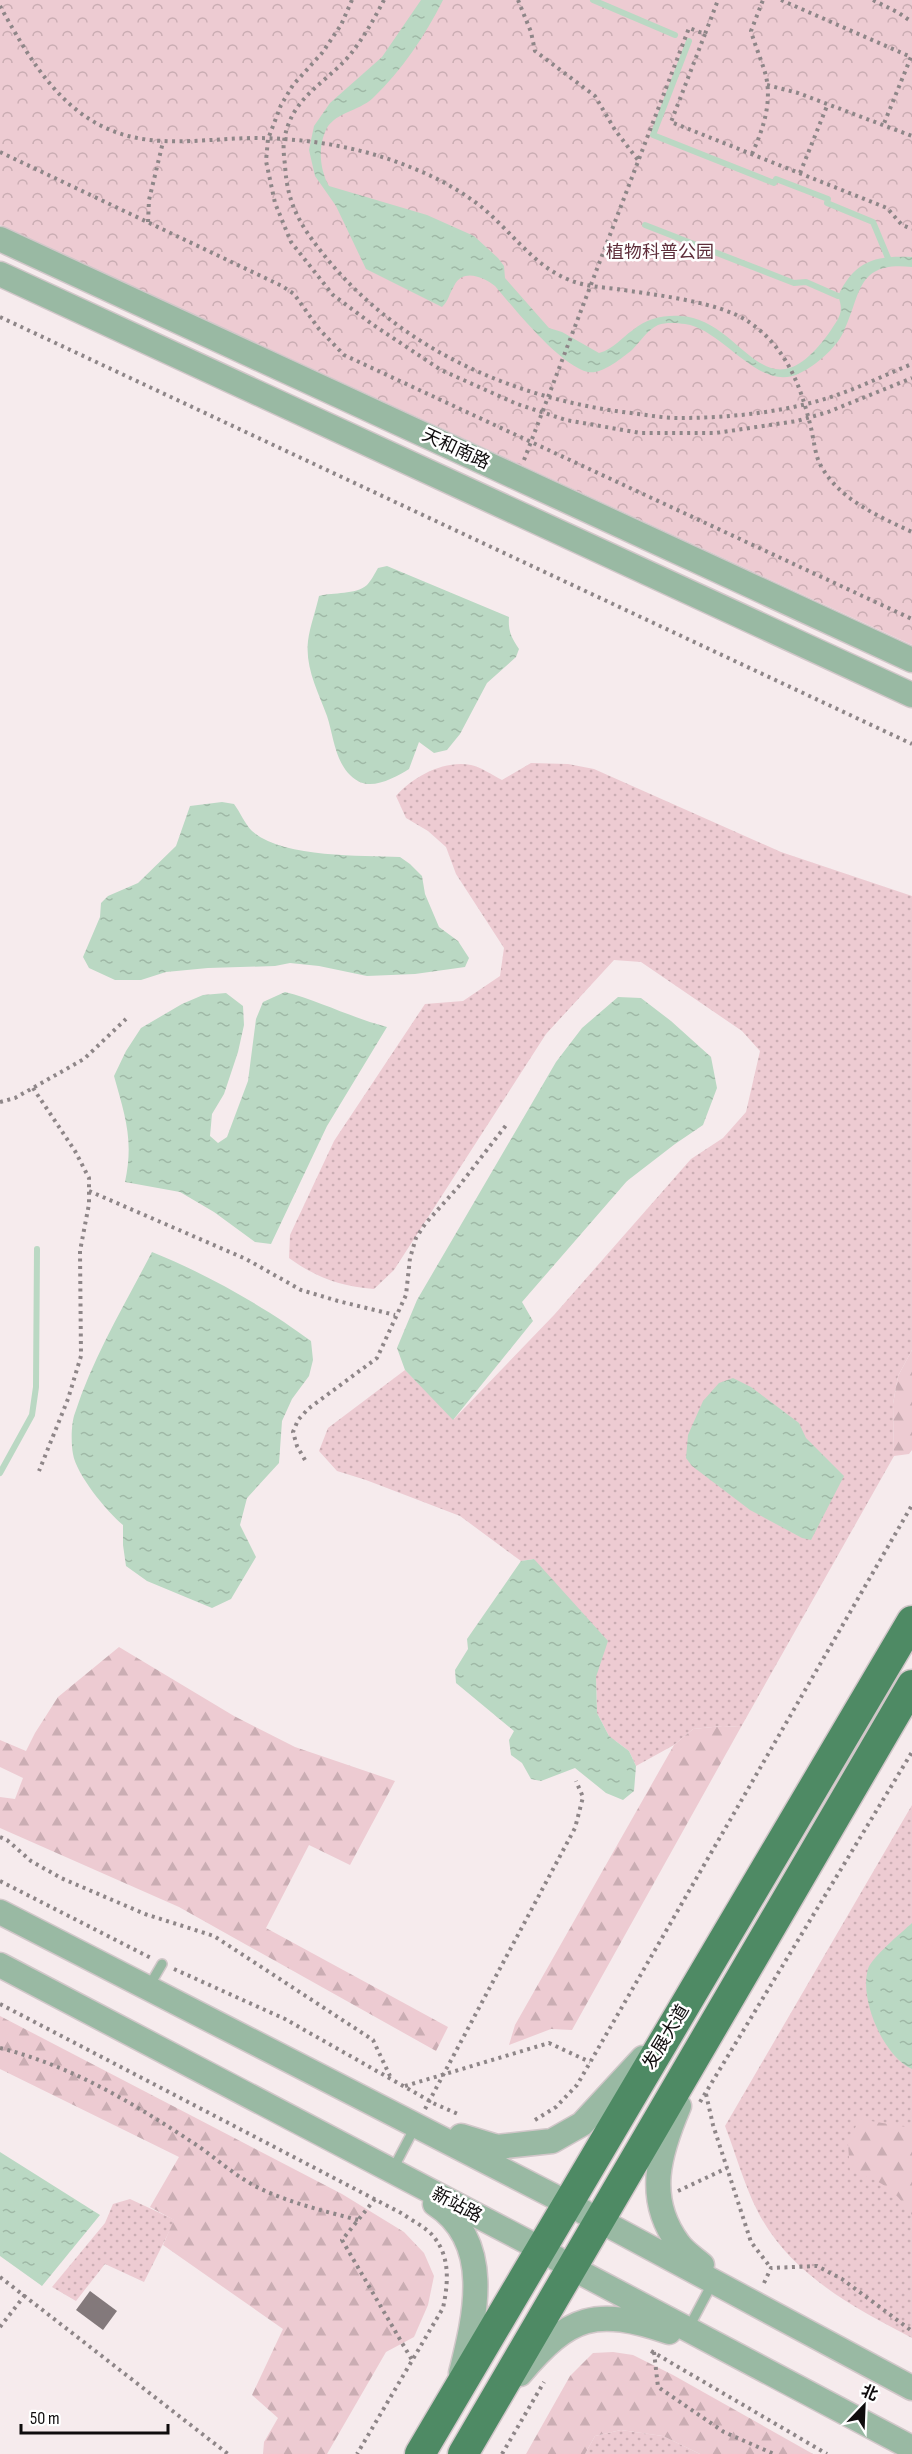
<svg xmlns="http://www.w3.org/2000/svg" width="912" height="2454" font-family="'Sofia Sans Condensed','Noto Sans SC',sans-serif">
	<defs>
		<pattern id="grass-dots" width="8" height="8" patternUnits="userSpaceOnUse" patternTransform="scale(1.5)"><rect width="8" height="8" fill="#edcbd2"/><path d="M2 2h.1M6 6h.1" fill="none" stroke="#caadb3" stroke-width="1.8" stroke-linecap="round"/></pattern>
		<pattern id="forest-firs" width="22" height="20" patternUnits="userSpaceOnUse" patternTransform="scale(1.5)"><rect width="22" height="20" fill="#edcbd2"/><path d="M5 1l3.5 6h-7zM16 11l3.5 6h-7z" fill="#caadb3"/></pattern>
		<pattern id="park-crowns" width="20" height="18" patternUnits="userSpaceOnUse" patternTransform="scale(1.5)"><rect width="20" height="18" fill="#edcbd2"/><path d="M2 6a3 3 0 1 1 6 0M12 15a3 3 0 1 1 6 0" fill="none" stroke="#caadb3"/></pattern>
		<pattern id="water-ripples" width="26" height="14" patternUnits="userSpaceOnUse" patternTransform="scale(1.5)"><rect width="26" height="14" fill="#bad8c3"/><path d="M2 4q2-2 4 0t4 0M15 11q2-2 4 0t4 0" fill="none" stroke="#9fb8a6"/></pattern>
	</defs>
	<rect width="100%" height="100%" fill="#f6ebed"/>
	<path fill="url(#grass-dots)" d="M531 763 568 764 594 769 781 852 912 896V1350L898 1376 893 1404 894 1456 741 1727 723 1726 693 1729 674 1745 636 1766 629 1751 609 1736 597 1713 596 1677 534 1559 521 1561 460 1516 366 1480 337 1471 319 1451 328 1428 405 1370 454 1419 554 1315 691 1159 723 1138 746 1112 760 1051 742 1031 641 962 614 960 546 1034 394 1270 374 1289C340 1286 317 1278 289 1258L290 1235 334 1141 425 1004 463 1001 500 976 504 948 456 874 446 847 428 831 406 818 396 796C414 776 444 760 471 765 481 767 492 775 502 780Z
		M912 1805V2338C853 2307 790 2274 758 2212 744 2185 736 2154 725 2126Z
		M130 2199 175 2220 144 2282 105 2264 76 2301 52 2287 105 2223 113 2204Z
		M621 2430 663 2436 700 2454H585L595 2436Z"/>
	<path fill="url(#forest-firs)" d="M912 1350V1450L909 1454 894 1456 893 1404 898 1376Z
		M119 1647 234 1716 295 1747 395 1781 350 1865 309 1845 266 1928 448 2027 436 2051 179 1907 0 1828V1797L15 1799 23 1778 0 1767V1740L26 1751 35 1733 58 1697Z
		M723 1726 741 1727 572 2030 551 2029 509 2045 515 2025 674 1745 693 1729Z
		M0 2016 342 2194 404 2232 424 2253 434 2276 428 2305 414 2337 386 2352 327 2454H263L264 2442 278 2418 252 2395 283 2329 163 2245 174 2220 150 2207 179 2157 0 2069Z
		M859 2119 912 2128V2215C893 2187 881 2181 850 2171L848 2144Z
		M613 2352 633 2355 673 2375 813 2454H700L663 2436 621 2430 595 2436 585 2454H526L570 2376 593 2353Z"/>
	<path fill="url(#park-crowns)" d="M0 0H912V645L0 225Z"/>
	<path fill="url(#water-ripples)" d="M421 0H443C425 36 402 70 373 98 358 112 333 112 325 132 318 149 320 170 329 186L427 215 474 236 498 258 504 266 505 278 549 328 562 332 599 353C614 349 621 338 633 330 646 319 663 315 680 316 744 318 764 423 829 333 838 319 845 313 838 296 854 261 875 255 912 257V267C855 261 862 294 843 333 836 348 815 366 800 373 759 394 725 330 685 324 677 323 666 322 658 325 647 330 640 342 632 350 622 358 601 375 588 372 560 366 514 308 495 286 483 277 463 268 454 286 449 294 449 300 442 307L366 269 336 206 315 176 309 150 314 126 330 103 382 57Z
		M387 566 509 617C508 631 511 637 519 649L516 657 487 683 460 734 447 750 434 753 419 742 409 769C396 777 373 790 358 781 335 768 334 737 327 716 318 691 305 668 308 641 310 626 316 610 319 596 334 592 355 595 367 585 371 581 375 573 378 568Z
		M222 802 234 804C240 812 245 824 252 831 283 858 360 855 400 857L410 864 422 876 425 894 439 927 458 941 469 958 465 967 415 974 367 976 319 966 290 963 275 966 208 968 166 972 141 980H115L89 968 83 957 100 917 101 903 108 896 138 883 176 846 190 806Z
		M285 992C320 1001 352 1018 387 1027L327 1126 271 1244 255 1242 214 1212 180 1192 125 1182C134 1140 125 1116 114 1076L126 1051 141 1028 182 1004 203 995 226 993 243 1006 244 1025 238 1052 224 1094 212 1114 210 1136 218 1143 227 1137 248 1081 256 1019 263 1002Z
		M618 997 641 998 671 1021 711 1057 717 1088 703 1125 675 1144 627 1181 522 1302 533 1321 453 1420 405 1370 397 1348 417 1300 556 1062 582 1028Z
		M152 1252C203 1272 267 1308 311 1341L313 1360 309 1376 292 1399 282 1421 279 1463 247 1498 240 1525 256 1557 231 1599 212 1608 147 1581 126 1566 123 1545V1525C107 1512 76 1474 73 1454 71 1444 71 1423 75 1413 93 1357 125 1304 152 1252Z
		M733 1378 751 1387 799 1423 806 1438 844 1476 811 1540 802 1538 750 1510 692 1466 686 1458 688 1435 703 1401 719 1383Z
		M534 1559 608 1641 596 1677 597 1713 609 1736 629 1751 636 1766 634 1791 623 1800 606 1793 575 1768 541 1781 531 1779 522 1763 511 1755 509 1740 514 1731 456 1683 455 1670 468 1649 467 1639 521 1561Z
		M912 1923V2069C883 2056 859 1999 868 1969 871 1958 902 1932 912 1923Z
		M0 2152 100 2215 42 2286 0 2256Z"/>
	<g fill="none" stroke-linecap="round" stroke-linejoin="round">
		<path stroke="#bad8c3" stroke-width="6" d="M593 0 675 35
			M689 41 653 135 774 183 776 179 828 199 827 203 873 222 888 258
			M645 225 794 283 806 282 838 296
			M0 1473 32 1415 36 1387 37 1249"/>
	</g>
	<path fill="#83797b" d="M90 2291 117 2311 103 2330 76 2310Z"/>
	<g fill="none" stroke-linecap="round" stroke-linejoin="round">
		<g stroke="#d1c7c9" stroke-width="12">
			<path id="service" d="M148 1988 162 1964
				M392 2171 415 2127
				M688 2329 712 2284"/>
		</g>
		<g stroke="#d1c7c9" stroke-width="27">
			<path id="tertiary" d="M0 239 912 660
				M0 274 912 695
				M0 1912 567 2203 912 2388
				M0 1965 541 2249 572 2268 912 2448
				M679 2106C659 2153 645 2198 678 2243 684 2252 694 2258 702 2265
				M461 2136 497 2147 552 2141 582 2124 643 2058
				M435 2204C494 2242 475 2317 461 2373
				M520 2374C570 2315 595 2307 669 2332"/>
		</g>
		<g stroke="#d1c7c9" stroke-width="33">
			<path id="primary" d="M420 2454 912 1621
				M463 2454 912 1685"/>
		</g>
		<path stroke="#8e8688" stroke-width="4" stroke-dasharray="3 4.5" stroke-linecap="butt" d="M352 0 341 25 322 53 293 85 281 105 268 139 266 161 275 203 291 242 333 295 372 324 441 370 517 404 566 420 640 433H716L797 421 828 412 912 378
			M384 0C374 19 363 39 349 56 324 85 291 97 284 141 283 148 284 157 285 165 287 201 298 222 320 250 395 347 512 399 631 413 647 415 663 418 678 418 731 418 788 412 837 395 863 386 887 374 912 364
			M518 0 531 32 535 51 595 96 615 130 638 160
			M781 0 911 57 883 126
			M873 0 899 13 912 22
			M0 6C20 42 44 85 78 111 133 154 190 139 253 138 306 138 361 147 410 167 436 177 462 191 484 209 511 232 534 265 567 279 583 286 599 287 617 289 654 295 718 301 749 322 786 347 801 386 811 428 814 440 815 456 821 466 840 500 878 516 912 532
			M705 34 671 122 887 208 902 225 912 229
			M767 85 798 93 912 136
			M0 152 282 286 294 294 319 329 344 355 912 619
			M752 154C763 129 772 104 766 76 762 61 755 46 751 31L763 0
			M800 173 827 106
			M148 222 149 200 163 142
			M0 317 912 744
			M524 460 689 28 705 34 718 0
			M33 1088 75 1151 89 1178V1204L80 1251 81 1356 68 1399 39 1471
			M0 1102 15 1098 84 1059 126 1019
			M89 1191 246 1259 301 1290 338 1301 395 1315
			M305 1460 297 1446 293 1432 298 1420 308 1409 377 1358 406 1295 410 1258 416 1238 425 1224 459 1186 507 1124
			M0 1837 7 1840 31 1861 61 1878 145 1914 214 1936 373 2040 390 2076
			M0 1881 151 1958
			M174 1969 285 2019 435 2104 458 2114
			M0 2004 403 2214C412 2221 426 2227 433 2236 451 2257 448 2284 443 2308L357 2454
			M0 2048C72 2066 133 2103 195 2144 216 2158 236 2177 259 2188 290 2203 324 2211 358 2220
			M405 2086 549 2043 590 2062
			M706 2094 713 2125 751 2242 771 2268
			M700 2102 912 1752
			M425 2109 575 1828 583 1797 576 1781
			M535 2120 556 2107 577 2085 912 1505
			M678 2191 727 2168
			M375 2199 342 2240 412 2360
			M0 2277 228 2454
			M764 2283 771 2268 817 2266 842 2279 912 2331
			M0 2327 25 2295
			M651 2351 827 2454
			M654 2352 658 2387 724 2432 774 2454
			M502 2454 544 2382"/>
		<use href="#service" stroke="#99b9a3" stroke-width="9"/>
		<use href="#tertiary" stroke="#99b9a3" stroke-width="24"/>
		<use href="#primary" stroke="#4e8a64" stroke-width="30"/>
	</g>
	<g text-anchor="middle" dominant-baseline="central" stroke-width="5" stroke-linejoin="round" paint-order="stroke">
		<g font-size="18" fill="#5e2d3a" stroke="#fff">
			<text x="660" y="252">植物科普公园</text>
		</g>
		<g font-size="18" fill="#0f0c0d" stroke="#fff">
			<text transform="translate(456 449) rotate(25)">天和南路</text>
			<text transform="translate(666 2037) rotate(-59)">发展大道</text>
			<text transform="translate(457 2205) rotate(28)">新站路</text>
		</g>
	</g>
	<g transform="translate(864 2406) rotate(23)" stroke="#ffffff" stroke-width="4.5" paint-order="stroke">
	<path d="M0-4.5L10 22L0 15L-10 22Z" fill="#0f0c0d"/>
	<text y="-9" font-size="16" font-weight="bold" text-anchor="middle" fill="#0f0c0d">北</text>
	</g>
	<path d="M21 2424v9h147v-9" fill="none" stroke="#0f0c0d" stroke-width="3"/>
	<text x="30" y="2424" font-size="18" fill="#0f0c0d" stroke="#ffffff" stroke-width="4.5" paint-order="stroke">50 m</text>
</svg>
